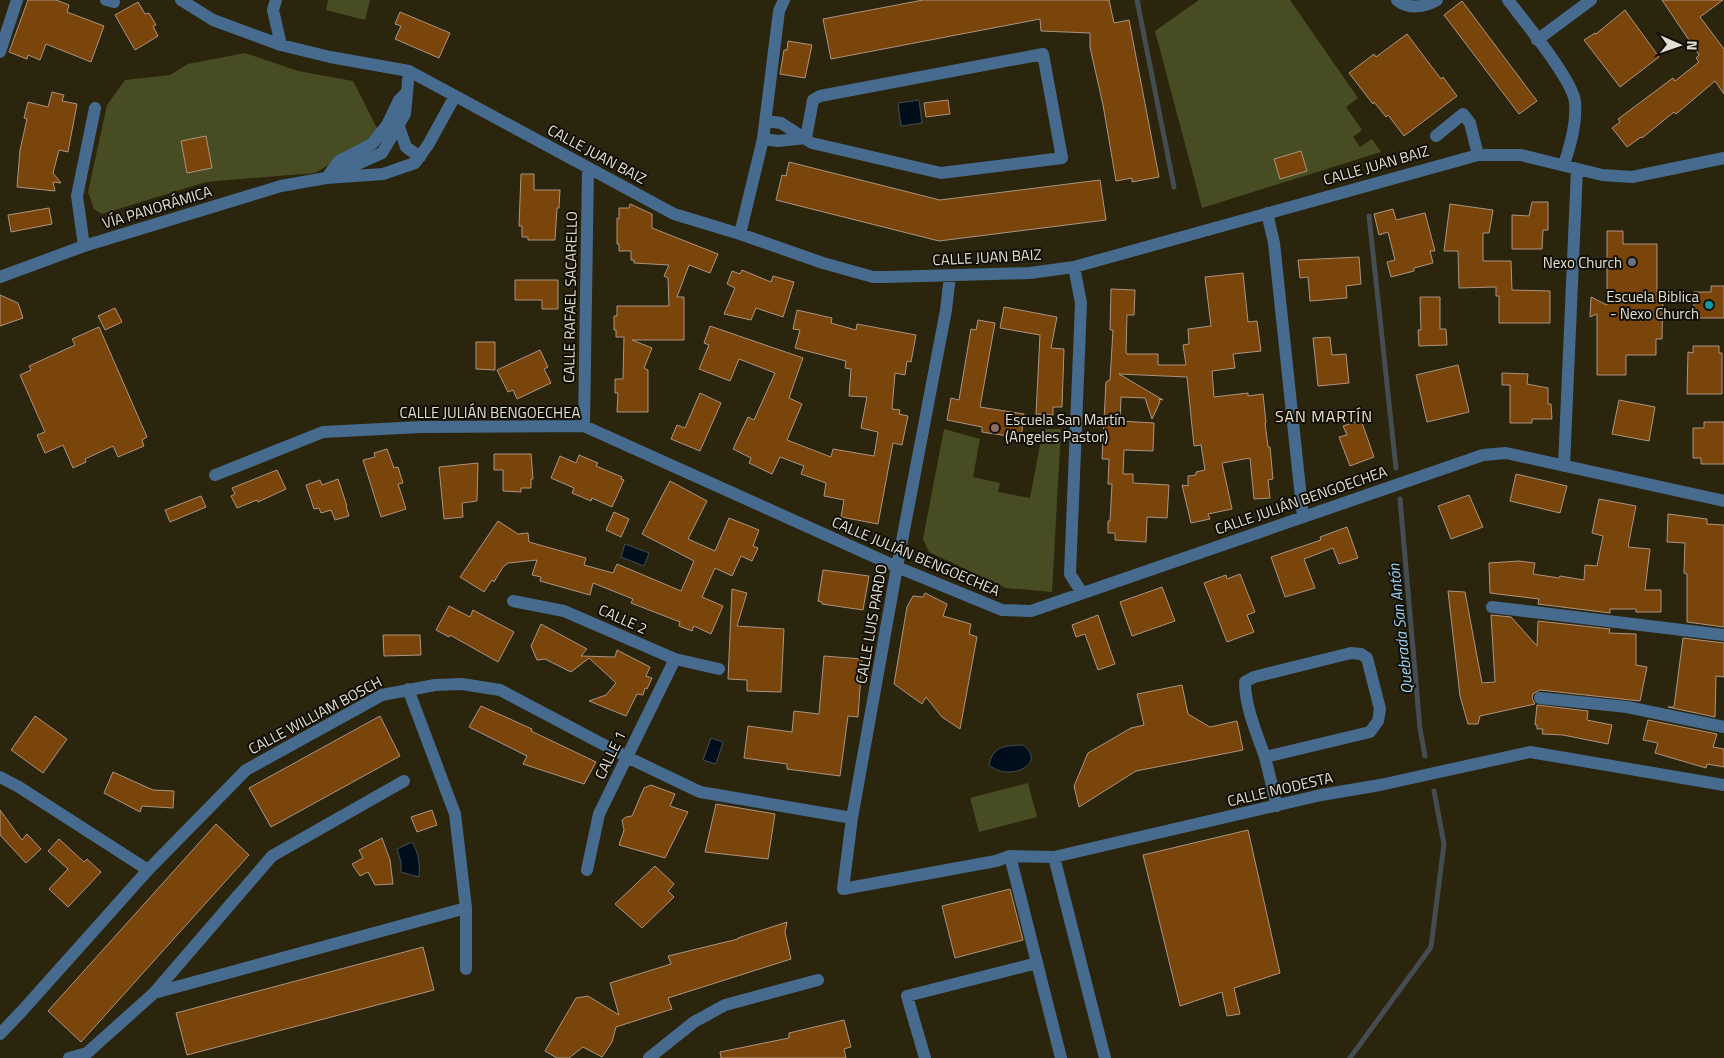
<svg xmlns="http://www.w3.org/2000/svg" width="1724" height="1058" font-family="'Titillium Web',sans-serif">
	<rect width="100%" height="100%" fill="#2b250d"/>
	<path fill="#484c23" d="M328 0H370L365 20 326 10Z
		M1199 0H1290L1358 98 1346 107 1362 130 1353 137 1360 147 1372 139 1381 152 1202 208 1155 31Z
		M245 53 298 71 353 81 378 130 370 141 315 173 206 182 102 214 94 209 88 192 107 105 125 80 170 75 188 64Z
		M944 429 980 439 973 477 1000 483 998 492 1030 498 1043 429H1061L1052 592 1006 588 929 552 923 539Z
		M1028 783 1037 817 979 832 970 798Z"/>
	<path fill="#000e1b" stroke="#444d52" d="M919 100 922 123 901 126 898 103Z
		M625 544 649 553 644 566 621 557Z
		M711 738 723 742 716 764 703 760Z
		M1023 745C1048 763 1010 783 989 765 993 745 1006 746 1023 745Z
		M412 842C419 853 420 865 419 877L401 872V862L397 849Z"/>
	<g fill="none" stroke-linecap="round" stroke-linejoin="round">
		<path stroke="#444d52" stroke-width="5" d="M1137 0 1174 187
			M1369 216 1396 468
			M1400 499 1420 729 1425 756
			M1350 1058 1431 947 1444 844 1434 791"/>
	</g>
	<path fill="#7a450b" stroke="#ac9481" d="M28 0H56L69 5 67 12 104 26 91 62 46 44 40 60 28 55 27 59 9 52Z
		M923 0H1109L1114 23 1129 20 1159 177 1132 182V178L1116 181 1103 105 1090 47V33L1041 31 1040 19 831 59 823 19Z
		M1662 0H1723L1700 17 1724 49V94L1715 81 1676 114 1674 112 1642 138 1641 137 1627 147 1612 128 1620 122 1618 119 1673 78 1675 81 1699 62 1696 58 1699 55Z
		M1462 1 1537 101 1519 114 1444 15Z
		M138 2 145 14 149 13 156 25 153 26 158 36 135 50 115 15Z
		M1625 10 1659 57 1620 87 1584 40 1595 33 1596 34Z
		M400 12 450 33 439 58 395 39 401 26 395 24Z
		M1407 34 1441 79 1443 77 1457 96 1404 136 1388 115 1386 117 1374 102 1373 104 1349 73 1374 54 1376 57Z
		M788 41 812 45 805 78 780 74 784 50H787Z
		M52 92 64 95 62 101 77 104 68 152 59 150 53 173 61 183 53 182 55 191 17 187 20 150 27 119 24 118 28 102 48 107Z
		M948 100 950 114 926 117 924 103Z
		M206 136 212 168 187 173 181 141Z
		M1301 151 1307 171 1280 179 1274 159Z
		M789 162 940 200 1100 180 1106 220 939 241 776 200 782 175 786 176Z
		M521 174H534V190H560L559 208H557L555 240H528V237H522V226H519Z
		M1532 202H1548V230H1543L1542 249H1512V215L1529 216Z
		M630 204 652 214V228L718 254 710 273 689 265 677 297H684V340H632L652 348 644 368 648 370V412H617L618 393H615V379H623L624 337H616V330H614V316H617V306H669L668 278 664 276 669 265 634 263V260H631V251H619V244H617V218L619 219V208H629Z
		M1450 204 1493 210 1489 233H1483V261H1511L1512 290 1550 291V323H1499V296H1496V287L1459 288 1458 251H1444Z
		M49 208 52 224 11 232 8 215Z
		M1393 209 1396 220 1425 213 1435 251H1430L1433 263 1414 268V271L1391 277 1387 262 1395 260 1388 232 1379 235 1374 214Z
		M1607 231H1623V244H1657V292H1663L1662 339H1656V355H1626V375H1597V314L1590 317 1591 297 1607 305Z
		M1359 257 1361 284 1346 286 1347 298 1310 301 1308 277 1300 278 1298 260Z
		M742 270 771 282 773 276 794 282 783 317 756 308 751 320 724 314 735 288 727 284 732 271 740 274Z
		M1243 273 1248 322 1257 321 1261 351 1233 354 1235 368 1212 371 1214 397 1248 393V396L1263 394 1266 423H1265L1268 447H1270L1273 479 1268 480 1270 498 1254 499 1250 458 1222 463 1232 509 1208 514 1210 519 1191 523 1182 485 1188 486V476L1196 475V472L1205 470 1201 445 1194 446 1187 377 1119 374 1163 400 1159 399 1160 402 1152 419 1145 398 1121 397 1120 421 1154 423 1153 451 1124 450 1123 474H1133V483L1169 485 1167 518 1147 517 1146 542 1115 540V533H1108V521H1110L1112 484H1108L1109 459H1102L1106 382 1110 380 1113 330H1110L1111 289 1135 290 1134 315H1127L1126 352 1127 354H1158V365H1186L1183 345 1189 344 1188 329 1211 326 1205 277Z
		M515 280H558V309H542V300H515Z
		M1711 286H1724V318H1694V292H1711Z
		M0 295 18 303 23 318 0 326Z
		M1420 297H1440V329H1446L1447 345 1419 346 1418 330H1421Z
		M1004 307 1057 317 1051 348 1064 349 1062 407H1053V415L1036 414 1040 335 1000 328Z
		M115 308 122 322 105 330 98 316Z
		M797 310 832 318 831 323 856 330 857 324 916 335 911 362 907 361 905 375 895 373 892 409 900 410 899 414 908 416 902 445 893 443 878 524 841 517 844 500 824 496 826 483 801 474 804 466 780 457 772 474 749 463 751 458 733 449 748 417 754 420 775 373 739 359 730 381 699 369 709 345 704 343 710 326 803 358 789 398 802 404 787 440 831 457 833 449 874 456 878 432 861 428 867 397 849 396 851 369 845 368 846 361 795 348 800 330 793 329Z
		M978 320 995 323 980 407 1024 414 1021 438 982 432V427L947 420 951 398 959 400 971 329 976 330Z
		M99 327 147 437 142 440 144 446 118 457 113 446 85 459 86 462 73 468 63 445 45 453 37 435 45 432 20 375 31 370 29 366 75 345 72 339Z
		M1330 337 1332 355 1346 354 1349 383 1318 386 1313 338Z
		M476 342H495V370L476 369Z
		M1693 346H1719V353H1722V394H1687L1688 352 1693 353Z
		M540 350 548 367 544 369 551 383 517 399 513 390 508 392 497 370Z
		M1458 365 1469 412 1427 422 1416 375Z
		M1502 373 1528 374 1527 384 1548 388V404H1551L1552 419H1532V423H1510V385H1502Z
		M700 393 721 403 700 451 671 439 677 425 685 428Z
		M1619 400 1655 407 1649 441 1612 434Z
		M1361 420 1374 457 1350 466 1339 437 1347 435 1343 426Z
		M1704 422H1724V464H1701V458H1693V428H1704Z
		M387 449 394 468 398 467 403 483 398 484 406 509 381 517 363 460 375 457 374 453Z
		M494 454H531L533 479H531V488H521V492L503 491V470H494Z
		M579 455 598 463 596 466 622 477 621 479 624 480 612 507 592 498 591 501 572 493 574 488 551 478 560 456 576 463Z
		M478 463 477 501 462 503 463 517 444 519 439 467Z
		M277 470 286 489 258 502 257 500 237 508 231 496 235 494 232 488Z
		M1516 474 1567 486 1560 513 1510 501Z
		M338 479 347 506H346L349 516 335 520 331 510 321 513 319 508 314 509 306 485 320 480 322 485Z
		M670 481 707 501 688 539 715 551 729 518 759 530 753 546 758 548 752 561 741 556 732 576 715 568 702 597 723 606 711 634 694 626 692 631 679 626 680 622 631 603 633 599 593 583 590 595 540 581 541 577 532 575 537 560 508 563 503 567 494 582 492 580 484 592 460 577 498 521 518 534 528 533 529 542 586 558 584 565 613 573 617 564 681 591 694 561 642 534Z
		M1469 495 1483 527 1451 539 1438 506Z
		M201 496 206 507 170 522 165 510Z
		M1599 499 1636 506 1628 547 1650 549 1645 590H1661V612H1636V609H1610V613L1538 604 1539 599 1490 593 1489 563 1519 561 1535 563 1533 574 1559 578 1560 576 1584 580 1585 565 1597 566 1603 536 1592 533Z
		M614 512 629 519 621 537 606 530Z
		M1668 514 1707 519V524L1724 525V627L1687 622V574L1684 573 1685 543 1667 542Z
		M1347 527 1358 558 1339 564 1333 548 1304 559 1315 588 1285 597 1271 557 1321 540 1320 537Z
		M823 570 869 576 863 610 822 604V602L818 601Z
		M1240 574 1255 612 1247 615 1254 632 1227 642 1204 583 1226 575 1227 579Z
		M1162 587 1175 621 1132 636 1120 602Z
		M732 589 747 593 737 626 784 629 781 692 747 691V680L728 679Z
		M1448 591 1465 592 1482 683 1495 682 1491 615 1511 617 1537 646 1538 621 1610 629 1609 633 1636 634V665L1647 667 1640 701 1540 690 1533 694 1532 698 1535 704 1480 716 1478 724H1468L1460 696Z
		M925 593 947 604 943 616 971 624 969 634 977 637 960 729 942 717 926 697 922 704 894 684 907 607 913 596 923 597Z
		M449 606 470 617 473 610 514 632 498 662 450 635 449 637 436 630Z
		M1098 615 1115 664 1098 670 1085 634 1076 637 1072 625Z
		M541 624 587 649 581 656 615 657 617 650 650 667 646 676 652 678 647 689 645 688 643 695 637 694 626 716 589 701 606 695 616 683 589 658 571 672 545 659 537 660 531 646Z
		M383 635H420L421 655 384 656Z
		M1683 638 1724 643V677L1716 676 1715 717 1668 707H1674Z
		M824 656 862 659 858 717 848 716 840 776 787 769V764L744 758 748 726 792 732 794 711 819 714Z
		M1182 685 1188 714 1210 727 1237 721 1243 750 1136 771 1079 807 1074 786 1088 753 1131 728 1144 725 1137 694Z
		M1537 705 1588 711 1587 720 1612 725 1608 744 1563 735 1542 734 1543 729H1537V725H1535Z
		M481 706 532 729 531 731 596 762 584 784 523 764 527 756 469 727Z
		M35 716 67 739 43 773 11 750Z
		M380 716 400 756 271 827 249 788Z
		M1648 720 1717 734 1713 747 1724 749V767L1707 764 1706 768 1655 753 1658 743 1643 740Z
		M113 772 153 790 174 791 173 808 142 806 140 812 104 793Z
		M651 785 675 794 670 806 688 812 665 858 619 845 624 830 622 820 626 817 632 816 644 788Z
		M716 804 775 814 768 859 705 852Z
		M0 810 22 840 27 834 41 849 26 863 0 835Z
		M432 810 437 825 417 832 411 817Z
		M216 824 249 855 81 1042 48 1011Z
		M1248 830 1280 973 1234 988 1240 1014 1227 1016 1222 992 1180 1006 1143 855Z
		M382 838 390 860 393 884 375 885 368 872 360 876 352 864 363 858 359 850Z
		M59 839 84 862 87 859 101 872 68 907 49 889 68 869 48 851Z
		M655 866 674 884 668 891 674 897 642 928 615 904Z
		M1010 889 1023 940 955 958 942 906Z
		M787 922 785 932 791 959 668 998 672 1009 616 1027 612 1042 602 1057 583 1047 569 1058H557L545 1051 576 998 588 996 619 1015 610 983 671 964 668 956 738 939V938Z
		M423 947 434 990 187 1055 176 1013Z
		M844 1020 851 1047 844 1049 846 1058H721L720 1052 789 1038V1033Z"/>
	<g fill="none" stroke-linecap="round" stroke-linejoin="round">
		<path stroke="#466b8f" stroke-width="12" d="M106 0 114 2
			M181 0 213 20 281 45 330 57 409 71 674 214 740 234 823 263 873 277H887L1030 273 1074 267 1478 155H1521L1602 175 1632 177 1724 158
			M276 0 273 10 281 45
			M1397 0C1408 10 1425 7 1437 0
			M1508 0C1523 20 1573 80 1575 102 1577 124 1570 145 1564 165
			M1537 40 1591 0
			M0 52 17 0
			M766 121 781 123 812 143 941 173 1062 158 1043 54 820 96 813 100 806 138
			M399 127 406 147 420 157
			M1436 136 1463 114 1470 123 1478 155
			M763 139 778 141 806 138
			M333 175 382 153 405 114 409 71
			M328 176 339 161 372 144 387 125 399 100 406 93
			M1267 213 1274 243 1303 517
			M740 234 763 139 779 11 784 0
			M84 246 77 196 95 108
			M1074 267 1081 303 1070 574 1082 593
			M950 276 946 310 897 567 852 818 843 889 996 861 1010 856 1054 857 1321 795 1380 785 1530 752 1724 785
			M0 277 84 246 281 186 326 178 383 174 415 163 428 145 455 96
			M584 426 588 168
			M1564 466 1577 169
			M215 475 323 432 421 427 584 426 897 567 1002 610 1031 611 1483 455 1506 453 1724 501
			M513 601 564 611 675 659 719 669
			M1492 607 1724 635
			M408 689 455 814 466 908V969
			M1540 698 1627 707 1724 727
			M1265 757C1257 734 1245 707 1245 682L1254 677 1351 653 1361 654 1367 658 1380 709 1378 721 1370 732 1265 757 1277 806
			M0 777 19 787 148 870
			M1010 856 1061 1058
			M1054 857 1105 1058
			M587 870 599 814 675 659
			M154 993 272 856 404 781
			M0 1034 22 1011 148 870 246 770 382 695 435 685 462 684 500 690 627 757 700 792 852 818
			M69 1058 87 1053 154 993 466 908
			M649 1058 694 1022 725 1005 818 980
			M925 1058 907 996 1037 963"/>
	</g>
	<circle fill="#6b7280" stroke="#110e05" stroke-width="2" cx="1632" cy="262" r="5"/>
	<circle fill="#0f9aa8" stroke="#110e05" stroke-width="2" cx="1709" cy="305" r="5"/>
	<circle fill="#8d6e63" stroke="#110e05" stroke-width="2" cx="995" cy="428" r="5"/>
	<g text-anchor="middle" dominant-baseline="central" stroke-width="4" stroke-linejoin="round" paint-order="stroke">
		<g font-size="15" fill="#e3e0d2" stroke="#110e05">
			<text transform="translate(597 154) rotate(28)">CALLE JUAN BAIZ</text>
			<text transform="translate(1376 165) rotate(-16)">CALLE JUAN BAIZ</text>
			<text transform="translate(157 207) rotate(-17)">VÍA PANORÁMICA</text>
			<text transform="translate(987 257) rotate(-3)">CALLE JUAN BAIZ</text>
			<text transform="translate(570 297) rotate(-89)">CALLE RAFAEL SACARELLO</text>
			<text x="490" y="412">CALLE JULIÁN BENGOECHEA</text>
			<text transform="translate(1301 500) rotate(-19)">CALLE JULIÁN BENGOECHEA</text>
			<text transform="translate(916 556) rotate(23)">CALLE JULIÁN BENGOECHEA</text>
			<text transform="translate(623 619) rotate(24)">CALLE 2</text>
			<text transform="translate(871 624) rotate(-80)">CALLE LUIS PARDO</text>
			<text transform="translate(315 715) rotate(-28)">CALLE WILLIAM BOSCH</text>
			<text transform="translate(610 755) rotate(-64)">CALLE 1</text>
			<text transform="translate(1280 789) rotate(-13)">CALLE MODESTA</text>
		</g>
		<g font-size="15" fill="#e3e0d2" stroke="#110e05" text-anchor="end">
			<text x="1622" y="262">Nexo Church</text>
			<text x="1699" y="296">Escuela Biblica<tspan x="1699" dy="17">- Nexo Church</tspan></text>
			<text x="1005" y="419" text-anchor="start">Escuela San Martín<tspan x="1005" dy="17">(Angeles Pastor)</tspan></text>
		</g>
		<g font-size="16" letter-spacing="1" fill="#eae3c6" stroke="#110e05">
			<text x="1324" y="416">SAN MARTÍN</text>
		</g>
		<g font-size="16" font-style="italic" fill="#9cd3f8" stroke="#110e05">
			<text transform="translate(1400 629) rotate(-96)">Quebrada San Antón</text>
		</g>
	</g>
	<g transform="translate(1679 45) rotate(92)" stroke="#110e05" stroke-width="4" paint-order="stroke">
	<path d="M0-4L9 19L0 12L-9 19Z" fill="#e3e0d2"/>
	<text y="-8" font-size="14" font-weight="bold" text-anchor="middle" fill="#e3e0d2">N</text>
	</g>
</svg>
